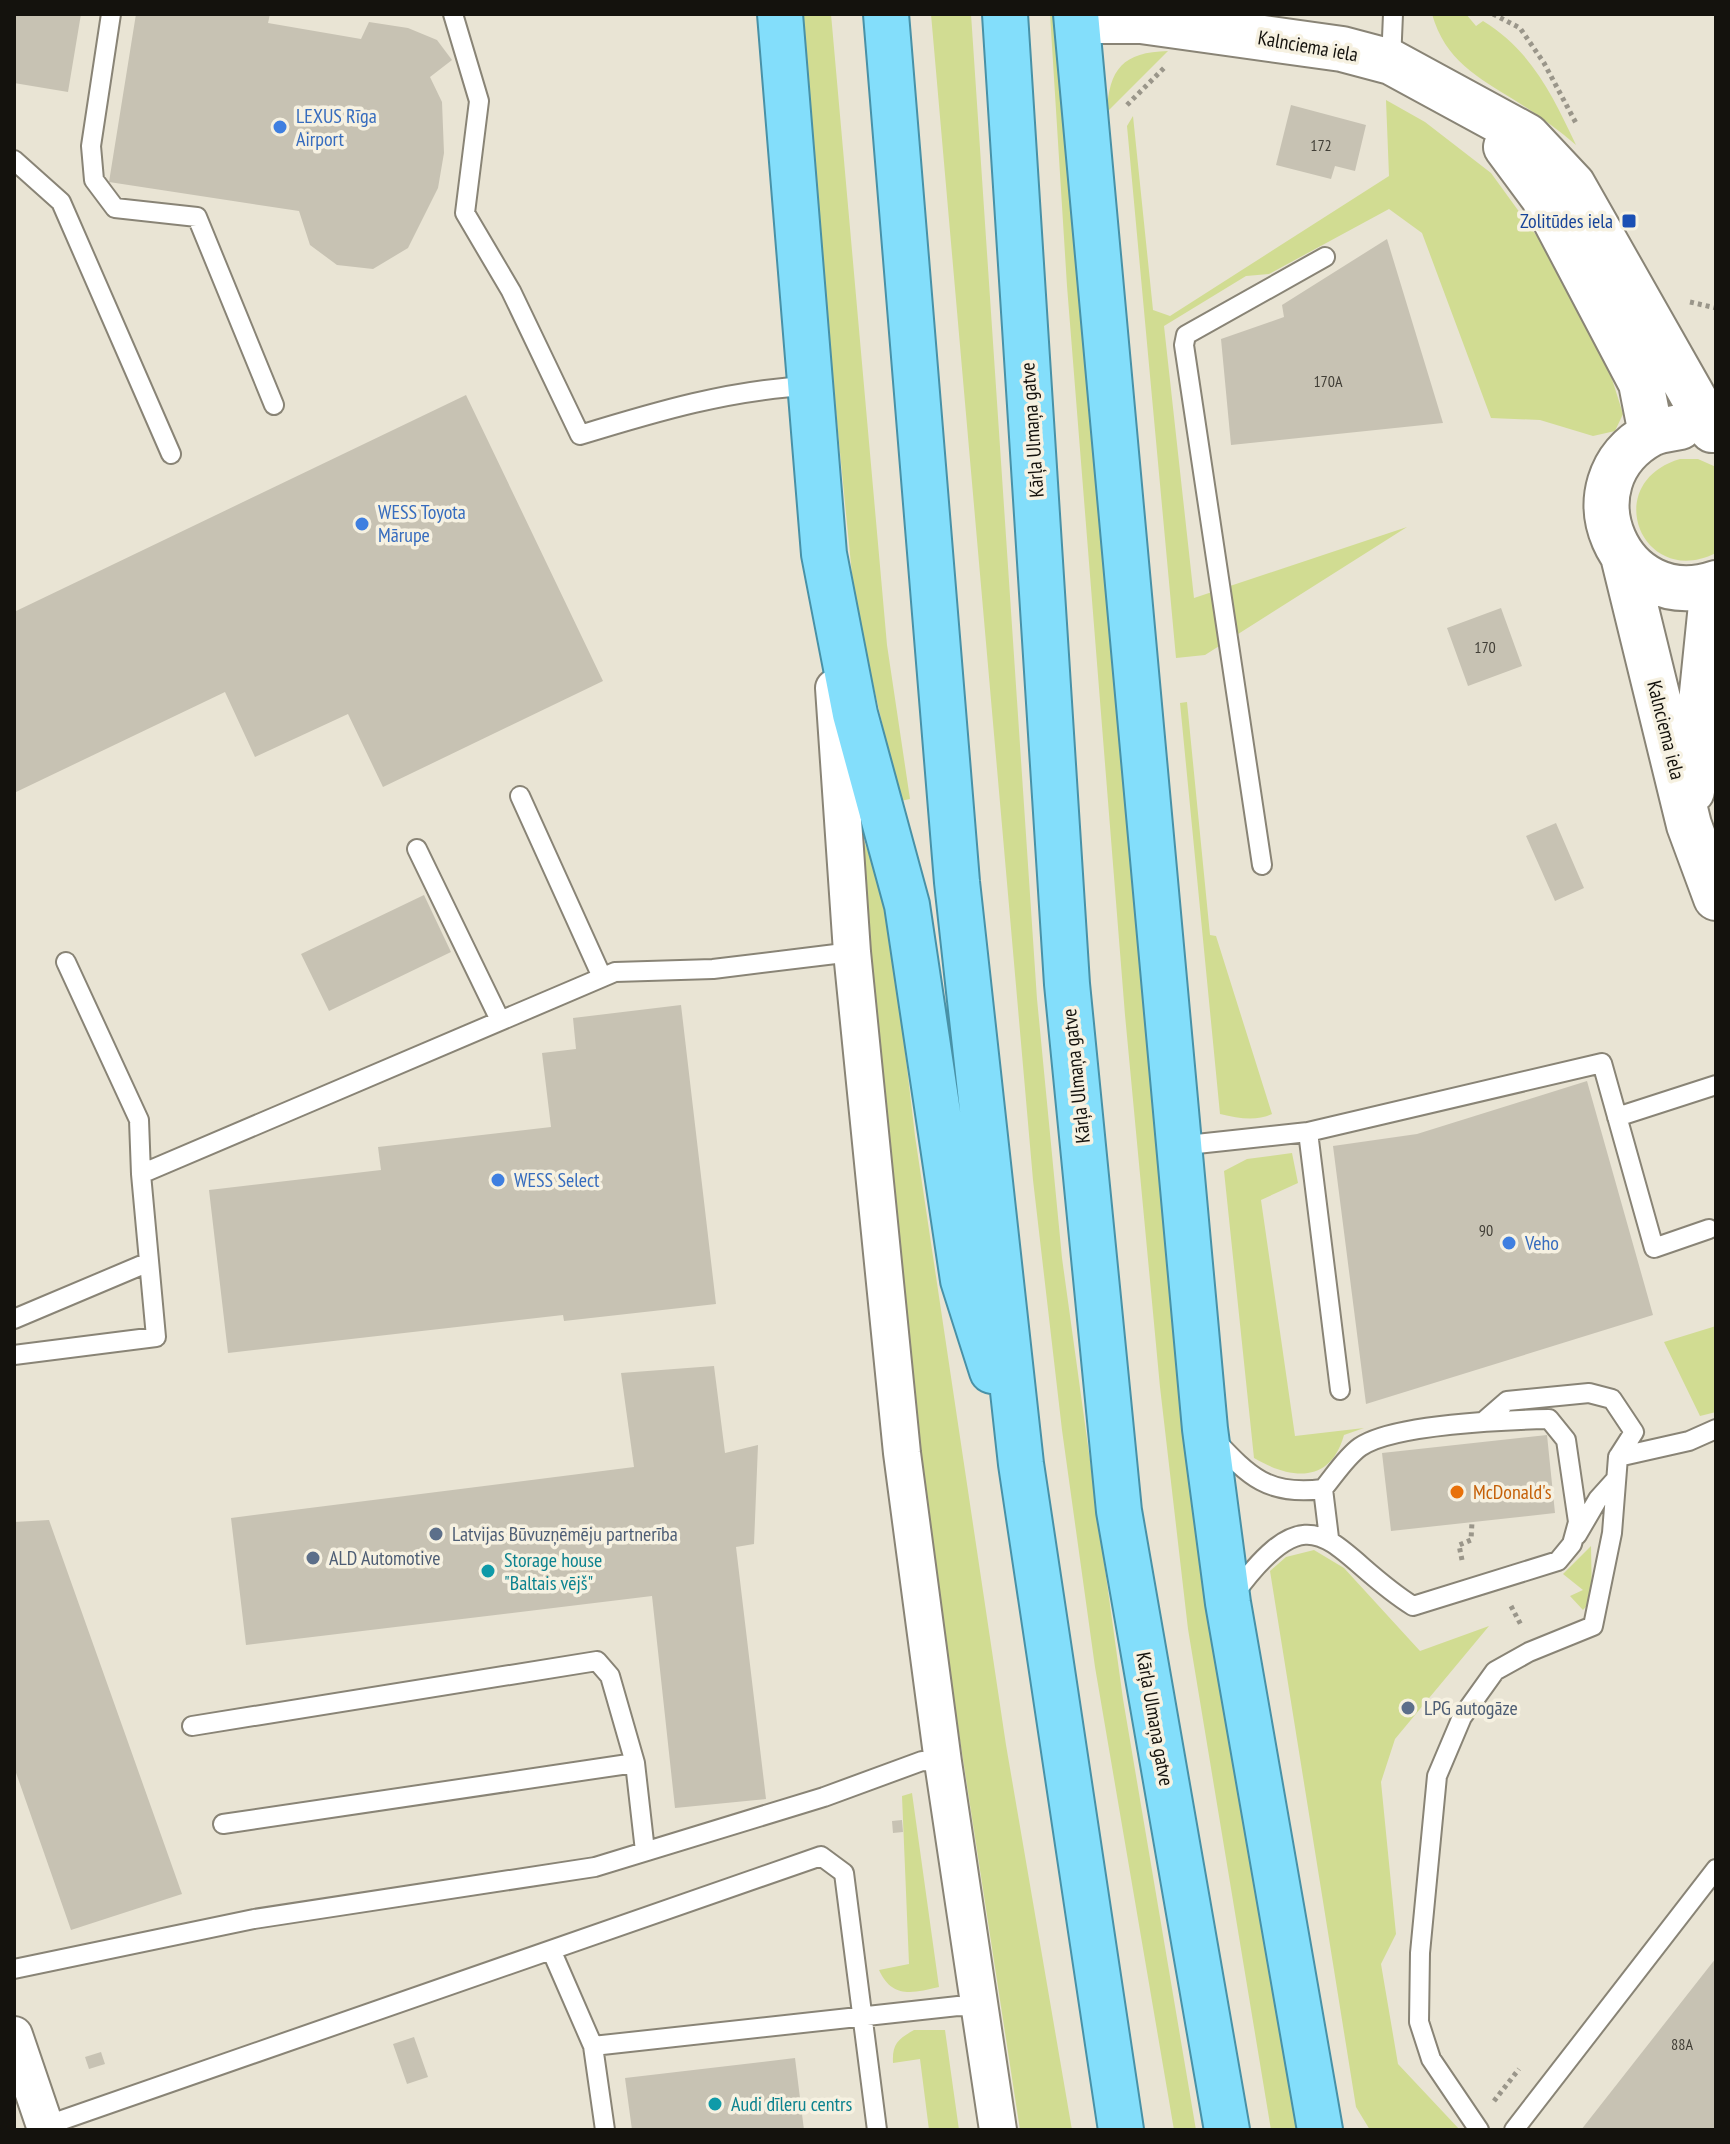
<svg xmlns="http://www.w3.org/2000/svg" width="1730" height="2144" font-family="'PT Sans Narrow',sans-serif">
	<rect width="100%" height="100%" fill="#e9e4d4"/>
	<path fill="#d1dc92" d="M797 14H831L887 645 910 799 900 801 855 605Z
		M931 14H971L1037 999 1062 1258 1123 1699 1196 2130H1174L1095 1667 1062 1430 1033 1180Z
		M1050 14H1062L1300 2130H1271L1188 1629 1160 1387 1125 1015 1067 286Z
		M1432 14H1466L1476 26 1483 21C1531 50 1553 96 1576 145 1557 129 1537 114 1516 101 1477 77 1445 60 1432 14Z
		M1168 51 1107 112C1109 69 1123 52 1168 51Z
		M1386 100 1425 122 1491 173 1541 242 1606 360 1623 414 1615 431 1593 436 1540 420 1491 418 1422 233 1389 209 1269 274 1246 276 1164 326 1194 598 1407 527 1205 655 1176 658 1127 126 1133 116 1153 310 1170 316 1389 176Z
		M1680 459H1698L1716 467V553C1642 590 1599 483 1680 459Z
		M1187 702 1210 935 1216 936 1272 1114C1254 1122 1239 1118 1220 1114L1180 703Z
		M859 827 876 874 892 940 915 1136 1006 1745 1072 2130H1020L917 1460Z
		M1292 1153 1298 1183 1261 1200 1295 1436 1364 1428 1344 1435C1330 1485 1290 1479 1254 1458L1224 1171 1247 1159Z
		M1716 1326V1412L1700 1416 1664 1342Z
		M1591 1546 1592 1600 1583 1610 1570 1596 1583 1590 1563 1574Z
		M1314 1550 1344 1568 1420 1651 1489 1626 1395 1739 1381 1782 1396 1934 1381 1964 1398 2064 1460 2130H1370L1356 2107 1270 1571 1286 1557Z
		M912 1793 939 1987C913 1993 892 1999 879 1970L909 1964 902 1796Z
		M914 2030H945L959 2130H929L920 2059 893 2063C892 2044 898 2039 914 2030Z"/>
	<path fill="#c7c2b3" d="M14 14H81L68 92 14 83Z
		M136 14H270L268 23 361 39 369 22 408 28 437 40 452 60 430 77 442 102 444 153 438 188 408 248 373 269 337 265 310 245 299 211 109 182Z
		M1291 105 1366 125 1355 171 1335 166 1331 179 1276 165Z
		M1387 239 1443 423 1231 445 1221 339 1284 317 1282 305Z
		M466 395 603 681 383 787 348 714 255 757 225 692 14 793V612Z
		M1501 608 1522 666 1468 686 1447 628Z
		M1556 823 1584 888 1555 901 1526 836Z
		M424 895 451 952 329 1011 301 954Z
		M681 1005 716 1304 564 1321 563 1315 228 1353 209 1190 381 1170 378 1147 551 1127 542 1053 576 1049 573 1018Z
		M1587 1081 1653 1315 1366 1404 1333 1146 1417 1134Z
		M714 1366 725 1453 758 1445 754 1544 736 1547 766 1799 675 1808 652 1596 246 1645 231 1518 634 1467 621 1373Z
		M1547 1435 1555 1513 1391 1531 1382 1453Z
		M49 1520 182 1894 71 1930 14 1767V1522Z
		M902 1820 903 1832 893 1833 892 1821Z
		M1716 1958V2130H1581Z
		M414 2037 428 2077 407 2084 393 2044Z
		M101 2052 105 2064 89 2069 85 2057Z
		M795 2058 804 2130H632L625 2078Z"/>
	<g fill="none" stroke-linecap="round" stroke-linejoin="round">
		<g stroke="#898476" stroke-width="22">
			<path id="service" d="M111 14 91 146 94 180 115 208 197 217 274 405
				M453 14 479 101 465 213 511 291 580 435C655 412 732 389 811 386
				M1391 62 1393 14
				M14 160 61 202 171 454
				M520 796 602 977
				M417 849 500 1020
				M1262 865 1184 345 1186 335 1325 257
				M66 962 139 1120 141 1174
				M1617 1117 1716 1085
				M1308 1132 1602 1063 1654 1248 1709 1229
				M1178 1146 1308 1132 1340 1390
				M14 1319 149 1262
				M14 1355 156 1337 141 1174 615 972 713 969 852 952
				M1484 1421 1507 1401 1589 1393 1612 1399 1634 1432 1618 1457
				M1214 1439C1250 1477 1268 1496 1323 1489 1334 1476 1346 1457 1360 1447 1393 1424 1507 1420 1549 1419L1566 1440 1578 1522 1572 1544 1558 1561 1413 1606C1330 1554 1317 1480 1232 1597
				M1323 1489 1329 1538
				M1577 1535 1598 1499 1616 1479
				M192 1726 597 1661 610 1676 635 1763
				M223 1824 635 1763 645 1851
				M552 1952 593 2046 958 2006 979 2007
				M14 1969 254 1919 595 1867 824 1797 922 1761 943 1762
				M593 2046 605 2130
				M45 2126 821 1856 844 1873 877 2130
				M1479 2130 1431 2059 1419 2022 1420 1953 1437 1776 1462 1717 1495 1671 1529 1652 1593 1626 1612 1533 1618 1457 1689 1441 1716 1429
				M1514 2130 1716 1869"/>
		</g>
		<g stroke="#898476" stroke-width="40">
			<path id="minor" d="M834 688 852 952 902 1453 943 1762 998 2130
				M14 2035 45 2126"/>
		</g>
		<g stroke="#898476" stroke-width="48">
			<path id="tertiary" d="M1077 21H1141L1342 49 1391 62 1527 136 1573 185 1712 430
				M1506 147 1543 197 1641 383 1651 434
				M1680 427C1671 429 1659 430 1651 434 1562 482 1619 616 1716 583
				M1624 560 1689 825 1716 898
				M1692 791 1713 585"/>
		</g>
		<g stroke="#4891a7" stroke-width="48">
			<path id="trunk" d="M780 14 824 554 855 714 907 905 963 1280 992 1371
				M886 14 957 882 1021 1464 1121 2130
				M1005 14 1067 984 1119 1511 1227 2130
				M1076 14 1205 1429 1228 1603 1320 2130"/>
		</g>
		<path stroke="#9a968a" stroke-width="5" stroke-dasharray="4 4" stroke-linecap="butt" d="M1493 14 1520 28 1544 63 1577 125
			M1127 105 1165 67
			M1690 302 1716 308
			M1462 1560 1459 1545 1471 1540 1472 1522
			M1511 1606 1521 1625
			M1494 2101 1519 2069"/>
		<use href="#service" stroke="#fff" stroke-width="18"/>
		<use href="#minor" stroke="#fff" stroke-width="36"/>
		<use href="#tertiary" stroke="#fff" stroke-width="44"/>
		<use href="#trunk" stroke="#83defb" stroke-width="44"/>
	</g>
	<g fill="#3f7fe0" stroke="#f6f1e1" stroke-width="3">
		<circle cx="280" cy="127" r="8"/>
		<circle cx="362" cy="524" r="8"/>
		<circle cx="498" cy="1180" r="8"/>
		<circle cx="1509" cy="1243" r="8"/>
	</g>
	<rect fill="#1a4fb4" stroke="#f6f1e1" stroke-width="3" x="1621" y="213" width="16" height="16" rx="4"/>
	<circle fill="#e8710a" stroke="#f6f1e1" stroke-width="3" cx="1457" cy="1492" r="8"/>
	<g fill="#5c6f8a" stroke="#f6f1e1" stroke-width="3">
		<circle cx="436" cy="1534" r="8"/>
		<circle cx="313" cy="1558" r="8"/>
		<circle cx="1408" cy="1708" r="8"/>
	</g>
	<g fill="#0f9aa8" stroke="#f6f1e1" stroke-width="3">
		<circle cx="488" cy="1571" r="8"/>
		<circle cx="715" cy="2104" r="8"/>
	</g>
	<g text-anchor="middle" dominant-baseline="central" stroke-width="7" stroke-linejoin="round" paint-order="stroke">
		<g font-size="16" fill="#413e36">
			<text x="1321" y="145">172</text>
			<text x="1328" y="381">170A</text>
			<text x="1485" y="647">170</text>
			<text x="1486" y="1230">90</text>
			<text x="1682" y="2044">88A</text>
		</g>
		<g font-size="20" fill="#14120d" stroke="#f6f1e1">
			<text transform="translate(1308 46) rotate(10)">Kalnciema iela</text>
			<text transform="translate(1032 430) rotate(-94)">Kārļa Ulmaņa gatve</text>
			<text transform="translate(1666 730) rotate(76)">Kalnciema iela</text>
			<text transform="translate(1076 1076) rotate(-96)">Kārļa Ulmaņa gatve</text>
			<text transform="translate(1155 1719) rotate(80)">Kārļa Ulmaņa gatve</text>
		</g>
		<g font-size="20" fill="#366cbe" stroke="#f6f1e1" text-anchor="start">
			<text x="296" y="116">LEXUS Rīga<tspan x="296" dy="23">Airport</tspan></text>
			<text x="378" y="512">WESS Toyota<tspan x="378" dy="23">Mārupe</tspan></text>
			<text x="514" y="1180">WESS Select</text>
			<text x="1525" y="1243">Veho</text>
		</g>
		<g font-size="20" fill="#164399" stroke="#f6f1e1" text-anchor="end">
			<text x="1613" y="221">Zolitūdes iela</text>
		</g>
		<g font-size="20" fill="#c56008" stroke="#f6f1e1" text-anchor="start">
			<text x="1473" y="1492">McDonald's</text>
		</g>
		<g font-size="20" fill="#4e5e75" stroke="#f6f1e1" text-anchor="start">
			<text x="452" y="1534">Latvijas Būvuzņēmēju partnerība</text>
			<text x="329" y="1558">ALD Automotive</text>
			<text x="1424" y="1708">LPG autogāze</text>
		</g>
		<g font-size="20" fill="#0d838f" stroke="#f6f1e1" text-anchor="start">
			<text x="504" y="1560">Storage house<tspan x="504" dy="23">"Baltais vējš"</tspan></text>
			<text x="731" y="2104">Audi dīleru centrs</text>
		</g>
	</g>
	<rect width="1730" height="2144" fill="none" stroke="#14120d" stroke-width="32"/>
</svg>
